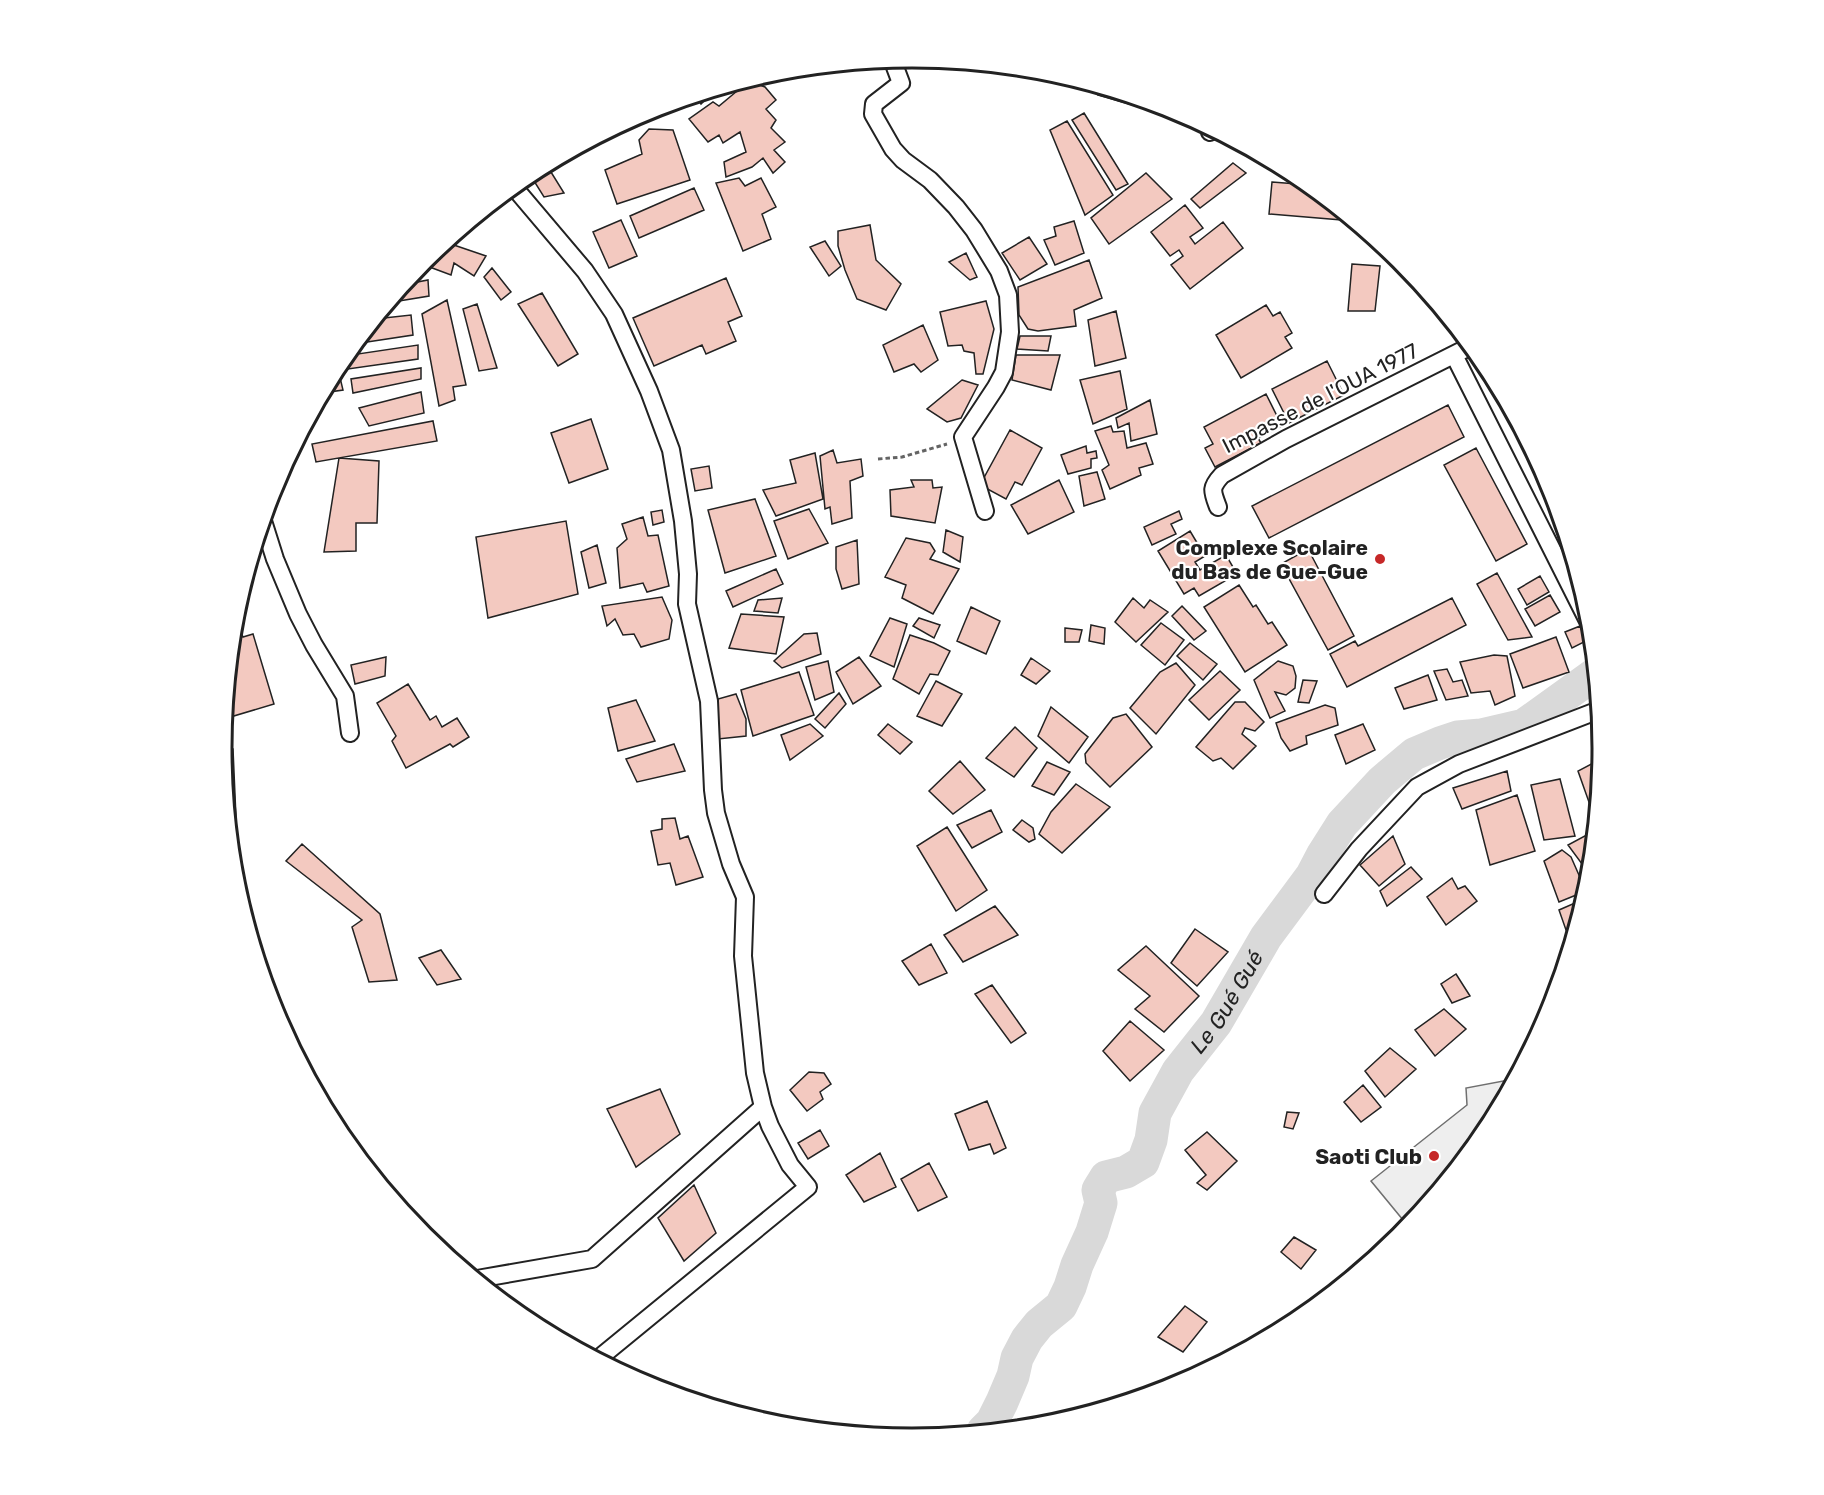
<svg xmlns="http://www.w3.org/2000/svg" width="1824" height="1495" font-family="Rubik,sans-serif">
	<rect width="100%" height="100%" fill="#fff"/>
	<path fill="#eee" stroke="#6f6f6f" stroke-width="1.5" d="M1514 1079 1486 1131 1408 1226 1371 1181 1467 1105 1466 1088Z"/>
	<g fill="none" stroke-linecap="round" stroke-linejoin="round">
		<path stroke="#d9d9d9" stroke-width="33" id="s1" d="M983 1431 992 1422 1002 1402 1013 1376 1017 1358 1027 1339 1039 1324 1061 1306 1070 1287 1077 1265 1092 1232 1101 1203 1098 1190 1106 1177 1126 1172 1143 1162 1151 1140 1155 1113 1178 1071 1216 1023 1266 937 1312 875 1323 854 1342 824 1382 781 1414 754 1440 743 1458 737 1481 735 1524 725 1595 674"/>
	</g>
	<path fill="#f3c9c0" stroke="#222" stroke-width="1.5" d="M1026 68 1047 70 1053 72 1051 80Z
		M749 81 765 87 776 100 766 109 776 120 771 128 785 142 774 150 785 162 773 173 763 158 752 167 726 177 724 162 746 152 740 132 723 143 719 135 708 142 689 119 713 102 719 106Z
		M1102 87 1137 98 1133 105 1098 95Z
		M717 88 701 104 695 95Z
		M1084 113 1128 184 1116 190 1072 120Z
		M1067 121 1113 195 1085 215 1050 130Z
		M649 129 673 130 690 180 617 204 605 170 642 154 639 140Z
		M1233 163 1246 173 1200 208 1191 199Z
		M546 164 564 193 544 197 529 173Z
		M1146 173 1172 199 1109 244 1091 218Z
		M739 178 745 186 761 178 776 207 762 214 771 239 743 251 716 183Z
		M1272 182 1310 185 1354 221 1269 214Z
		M694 188 704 210 639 238 630 216Z
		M1185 205 1203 228 1190 237 1195 244 1223 222 1243 248 1190 289 1171 265 1183 256 1179 250 1170 256 1151 232Z
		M621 220 637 256 609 268 593 232Z
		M1074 221 1084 253 1055 265 1044 240 1056 236 1054 227Z
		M870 225 876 260 901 284 886 310 857 299 845 270 838 246V231Z
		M1029 237 1047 264 1020 280 1002 253Z
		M825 241 841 266 829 276 810 247Z
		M445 242 486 256 474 276 454 263 451 275 427 266 435 250Z
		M966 253 977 277 970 280 949 262Z
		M1089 260 1102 298 1074 310 1076 326 1038 331 1028 329 1019 315 1018 287Z
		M1352 264 1380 266 1375 311H1348Z
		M492 268 511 292 501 300 484 277Z
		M726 278 742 316 728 322 736 341 706 354 702 345 654 366 633 318Z
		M428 280 429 296 387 303 402 285Z
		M542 293 578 354 558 366 518 304Z
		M447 300 466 385 453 387 455 400 439 406 422 314Z
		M986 301 994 329 983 374H976L974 353 964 351 962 345 948 346 940 312Z
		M477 304 497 368 479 371 463 309Z
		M1266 305 1273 316 1280 312 1292 333 1285 337 1292 348 1241 378 1216 335Z
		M1116 311 1126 358 1095 366 1088 320Z
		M411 315 413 335 354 344 375 319Z
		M923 325 938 360 921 372 914 364 894 372 883 345Z
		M1020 336H1051L1048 351 1017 349Z
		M418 345V359L348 369 344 356Z
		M1016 355H1060L1051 390 1012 380Z
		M1327 361 1344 395 1289 423 1272 389Z
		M337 365 343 390 322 393Z
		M421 368V379L353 393 351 379Z
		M1120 371 1127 409 1093 424 1080 380Z
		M962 380 978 385 961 418 947 422 927 409Z
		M421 392 424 413 369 426 359 408Z
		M1266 394 1282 426 1258 438 1261 443 1215 467 1205 448 1213 444 1204 427Z
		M1150 400 1157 434 1131 441 1129 423 1118 428 1116 418Z
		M1448 405 1464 437 1269 538 1252 506Z
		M591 419 608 469 569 483 551 433Z
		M433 421 437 441 316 462 312 444Z
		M1111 426 1113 432 1124 431 1127 448 1146 443 1153 464 1139 468 1141 475 1110 489 1102 470 1109 465 1095 431Z
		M1010 430 1042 448 1022 485 1015 482 1006 499 980 485Z
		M1086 446 1087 453 1096 451 1097 458 1091 459V468L1068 474 1061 455Z
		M1476 448 1527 544 1496 561 1444 465Z
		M833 450 837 463 861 459 863 476 850 481 852 518 832 524 830 507 825 509 820 456Z
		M815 453 823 499 776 516 763 490 796 483 790 460Z
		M339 458 379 461 377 523H356V551L324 552Z
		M1540 464 1544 472 1536 475 1532 467Z
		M709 466 712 488 695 491 691 469Z
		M1097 472 1105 499 1084 506 1079 476Z
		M911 480H932L933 488 942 487 935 523 891 516 890 490 914 487Z
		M1059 480 1074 512 1028 534 1011 505Z
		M755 499 776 556 725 573 708 510Z
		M809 509 828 543 788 559 774 521Z
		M662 510 664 522 653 525 651 512Z
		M1179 511 1182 519 1171 524 1176 534 1152 545 1144 527Z
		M643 517 648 536 658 535 669 586 647 592 643 583 620 588 617 548 627 539 622 524Z
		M566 521 578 594 488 618 476 537Z
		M946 530 963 537 960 562 943 552Z
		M1190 531 1205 556 1195 562 1200 570 1226 555 1237 574 1199 596 1194 588 1184 594 1158 551Z
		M906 538 930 543 935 551 930 559 959 569 933 614 902 598 906 585 885 577Z
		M857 540 859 584 842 589 836 569V547Z
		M597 545 606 583 589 588 581 552Z
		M1308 549 1354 636 1328 650 1281 564Z
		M776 569 783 584 733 607 726 591Z
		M1497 573 1532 637 1508 640 1477 584Z
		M1540 576 1549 592 1527 605 1518 589Z
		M1239 585 1253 607 1256 605 1268 624 1272 622 1287 645 1245 672 1204 607Z
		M1550 595 1560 612 1535 626 1525 609Z
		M662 597 672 620 669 639 641 647 634 634 623 635 615 619 607 626 602 606Z
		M782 598 778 613 754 611 758 600Z
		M1133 598 1144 608 1150 600 1168 612 1136 642 1115 622Z
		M1452 598 1466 625 1347 687 1330 654 1355 641 1358 646Z
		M1182 606 1206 631 1194 640 1172 616Z
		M971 607 1000 621 986 654 957 641Z
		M741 614 784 617 776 654 729 648Z
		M890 618 907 624 894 667 870 656Z
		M919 618 940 625 934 638 913 626Z
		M1161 623 1184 640 1165 665 1141 645Z
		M1091 625 1105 628 1104 644 1089 641Z
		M1580 626 1586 641 1572 648 1565 632Z
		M239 627 243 637 253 634 274 704 227 718 225 712 233 628Z
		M1065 628 1082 630 1079 642H1065Z
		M817 633 821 654 782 668 774 661 804 634Z
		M910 635 934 643 950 651 938 675 930 674 919 694 893 679Z
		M1556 637 1569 672 1523 688 1510 654Z
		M1190 643 1217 664 1203 680 1177 656Z
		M1494 655 1507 656 1515 696 1495 705 1490 691 1471 693 1460 662Z
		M386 657 385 676 355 684 351 665Z
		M859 657 881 686 853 704 836 672Z
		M1031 658 1050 671 1036 684 1021 675Z
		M828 661 834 692 815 700 806 667Z
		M1278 661 1293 666 1296 676 1295 688 1286 695 1275 692 1285 711 1270 718 1254 680Z
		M1176 663 1195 685 1156 734 1130 708 1160 672Z
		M1447 669 1453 682 1462 680 1468 696 1446 700 1434 671Z
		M1220 671 1240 690 1209 720 1189 700Z
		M799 672 814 715 753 736 741 690Z
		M1428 675 1437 700 1404 709 1395 688Z
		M1303 680 1317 681 1309 703 1298 702Z
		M936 681 962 694 942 726 917 716Z
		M408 684 430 720 436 716 442 727 457 718 469 737 453 747 450 744 406 768 392 741 396 736 377 703Z
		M839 693 846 704 825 728 815 719Z
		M736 694 746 719V736L718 739V699Z
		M636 700 655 741 618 751 608 708Z
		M1235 702H1245L1264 722 1255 731 1245 728 1242 734 1256 746 1233 769 1221 758 1213 761 1196 747Z
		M1325 705 1335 708 1338 725 1306 736 1307 744 1290 751 1281 738 1276 723Z
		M1051 707 1088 737 1069 763 1038 736Z
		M1126 714 1152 747 1110 787 1086 763 1085 754 1113 718Z
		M810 724 823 736 790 760 781 735Z
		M888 724 912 742 900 754 878 735Z
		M1363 724 1375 750 1346 764 1335 735Z
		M1015 727 1037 748 1014 777 986 758Z
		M674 744 685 771 637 782 626 759Z
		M233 749 236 818H228L222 750Z
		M1601 759 1597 804 1590 805 1578 771Z
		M960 761 985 790 953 814 929 791Z
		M1047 762 1070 772 1054 795 1032 786Z
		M1507 771 1511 791 1462 809 1453 788Z
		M1560 779 1575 836 1544 840 1531 785Z
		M1076 784 1110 807 1062 853 1039 834 1051 812Z
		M1517 795 1535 851 1490 865 1476 810Z
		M991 810 1002 832 972 848 957 825Z
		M675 818 680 839 688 836 703 877 676 885 670 863 658 865 651 831 662 829V819Z
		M1022 820 1033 828 1035 839 1029 842 1013 830Z
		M947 827 987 890 956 911 917 846Z
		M1594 831 1592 856 1582 864 1568 845Z
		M1393 836 1405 864 1379 886 1360 865Z
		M302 844 380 914 397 980 369 982 352 927 362 920 286 861Z
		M1562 850 1571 857 1586 891 1559 902 1544 861Z
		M1411 867 1422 879 1387 906 1380 891Z
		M1452 878 1458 889 1465 886 1477 901 1446 925 1427 897Z
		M1584 899 1575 929 1566 930 1559 910Z
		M995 906 1018 935 963 962 944 935Z
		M1195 929 1228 952 1197 986 1171 963Z
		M931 944 947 973 919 985 902 961Z
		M1146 946 1199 996 1164 1032 1135 1009 1150 996 1118 970Z
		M441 950 461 979 437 985 419 958Z
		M1456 974 1470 996 1452 1003 1441 984Z
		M992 985 1026 1033 1011 1043 975 994Z
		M1444 1009 1466 1029 1435 1056 1415 1030Z
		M1130 1021 1164 1050 1130 1081 1103 1051Z
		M1390 1048 1416 1069 1385 1097 1365 1071Z
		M809 1072 824 1073 831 1084 820 1092 823 1099 807 1111 790 1090Z
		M1363 1085 1381 1107 1361 1122 1344 1102Z
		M660 1089 680 1134 636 1167 607 1109Z
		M987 1101 1006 1148 994 1154 990 1144 969 1150 955 1114Z
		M1287 1112 1299 1113 1293 1129 1284 1127Z
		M820 1130 829 1146 808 1159 798 1143Z
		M1207 1132 1237 1161 1207 1190 1197 1183 1206 1175 1185 1150Z
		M880 1153 896 1187 864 1202 846 1175Z
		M929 1163 947 1197 918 1211 901 1179Z
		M694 1185 716 1233 684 1261 658 1218Z
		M1294 1237 1316 1250 1301 1269 1281 1252Z
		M1185 1306 1207 1322 1183 1352 1158 1337Z
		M668 1383 674 1393 659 1389Z"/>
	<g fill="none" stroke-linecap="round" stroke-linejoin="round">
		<g stroke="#222" stroke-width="20">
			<path id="minor" d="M892 59 901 83 874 104 873 114 893 149 903 160 930 180 956 207 974 230 999 271 1008 295 1010 332 1004 372 996 387 963 437 985 511
				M1210 132 1211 128
				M513 186 585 271 614 314 649 391 671 450 683 521 688 574 687 604 709 701 713 790 716 813 731 864 745 897 743 956 755 1073 763 1107 770 1126 790 1165 808 1187 598 1359
				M1454 355 1590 625
				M1218 507C1212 491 1210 488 1222 475L1286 439 1471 346
				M263 521 275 559 298 614 314 645 345 696 350 733
				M1324 894 1359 849 1417 787 1459 764 1599 710
				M477 1279 592 1259 763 1107"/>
		</g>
		<path stroke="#646464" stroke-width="3" stroke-dasharray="4.5 3" stroke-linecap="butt" d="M878 459 902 457 947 444"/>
		<use href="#minor" stroke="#fff" stroke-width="16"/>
	</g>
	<g fill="#c62828" stroke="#fff" stroke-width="2">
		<circle cx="1380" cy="559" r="6"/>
		<circle cx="1434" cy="1156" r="6"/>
	</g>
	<g text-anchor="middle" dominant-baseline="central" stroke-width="4.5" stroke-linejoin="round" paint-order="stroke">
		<g font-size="21" fill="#222" stroke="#fff">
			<text transform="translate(1320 398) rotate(-27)">Impasse de l'OUA 1977</text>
		</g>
		<g font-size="21" font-weight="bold" fill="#222" stroke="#fff" text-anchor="end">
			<text x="1368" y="547">Complexe Scolaire<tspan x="1368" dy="24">du Bas de Gue-Gue</tspan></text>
			<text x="1422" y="1156">Saoti Club</text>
		</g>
		<g font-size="22" font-style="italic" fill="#222" stroke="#fff">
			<text stroke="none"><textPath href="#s1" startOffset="514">Le Gué Gué</textPath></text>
		</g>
	</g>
	<path d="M0 0H1824V1495H0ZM232 748a680 680 0 1 1 1360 0a680 680 0 1 1-1360 0Z" fill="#fff" fill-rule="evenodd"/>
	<path fill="none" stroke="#222" stroke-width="3" d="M232 748a680 680 0 1 1 1360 0a680 680 0 1 1-1360 0Z"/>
</svg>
